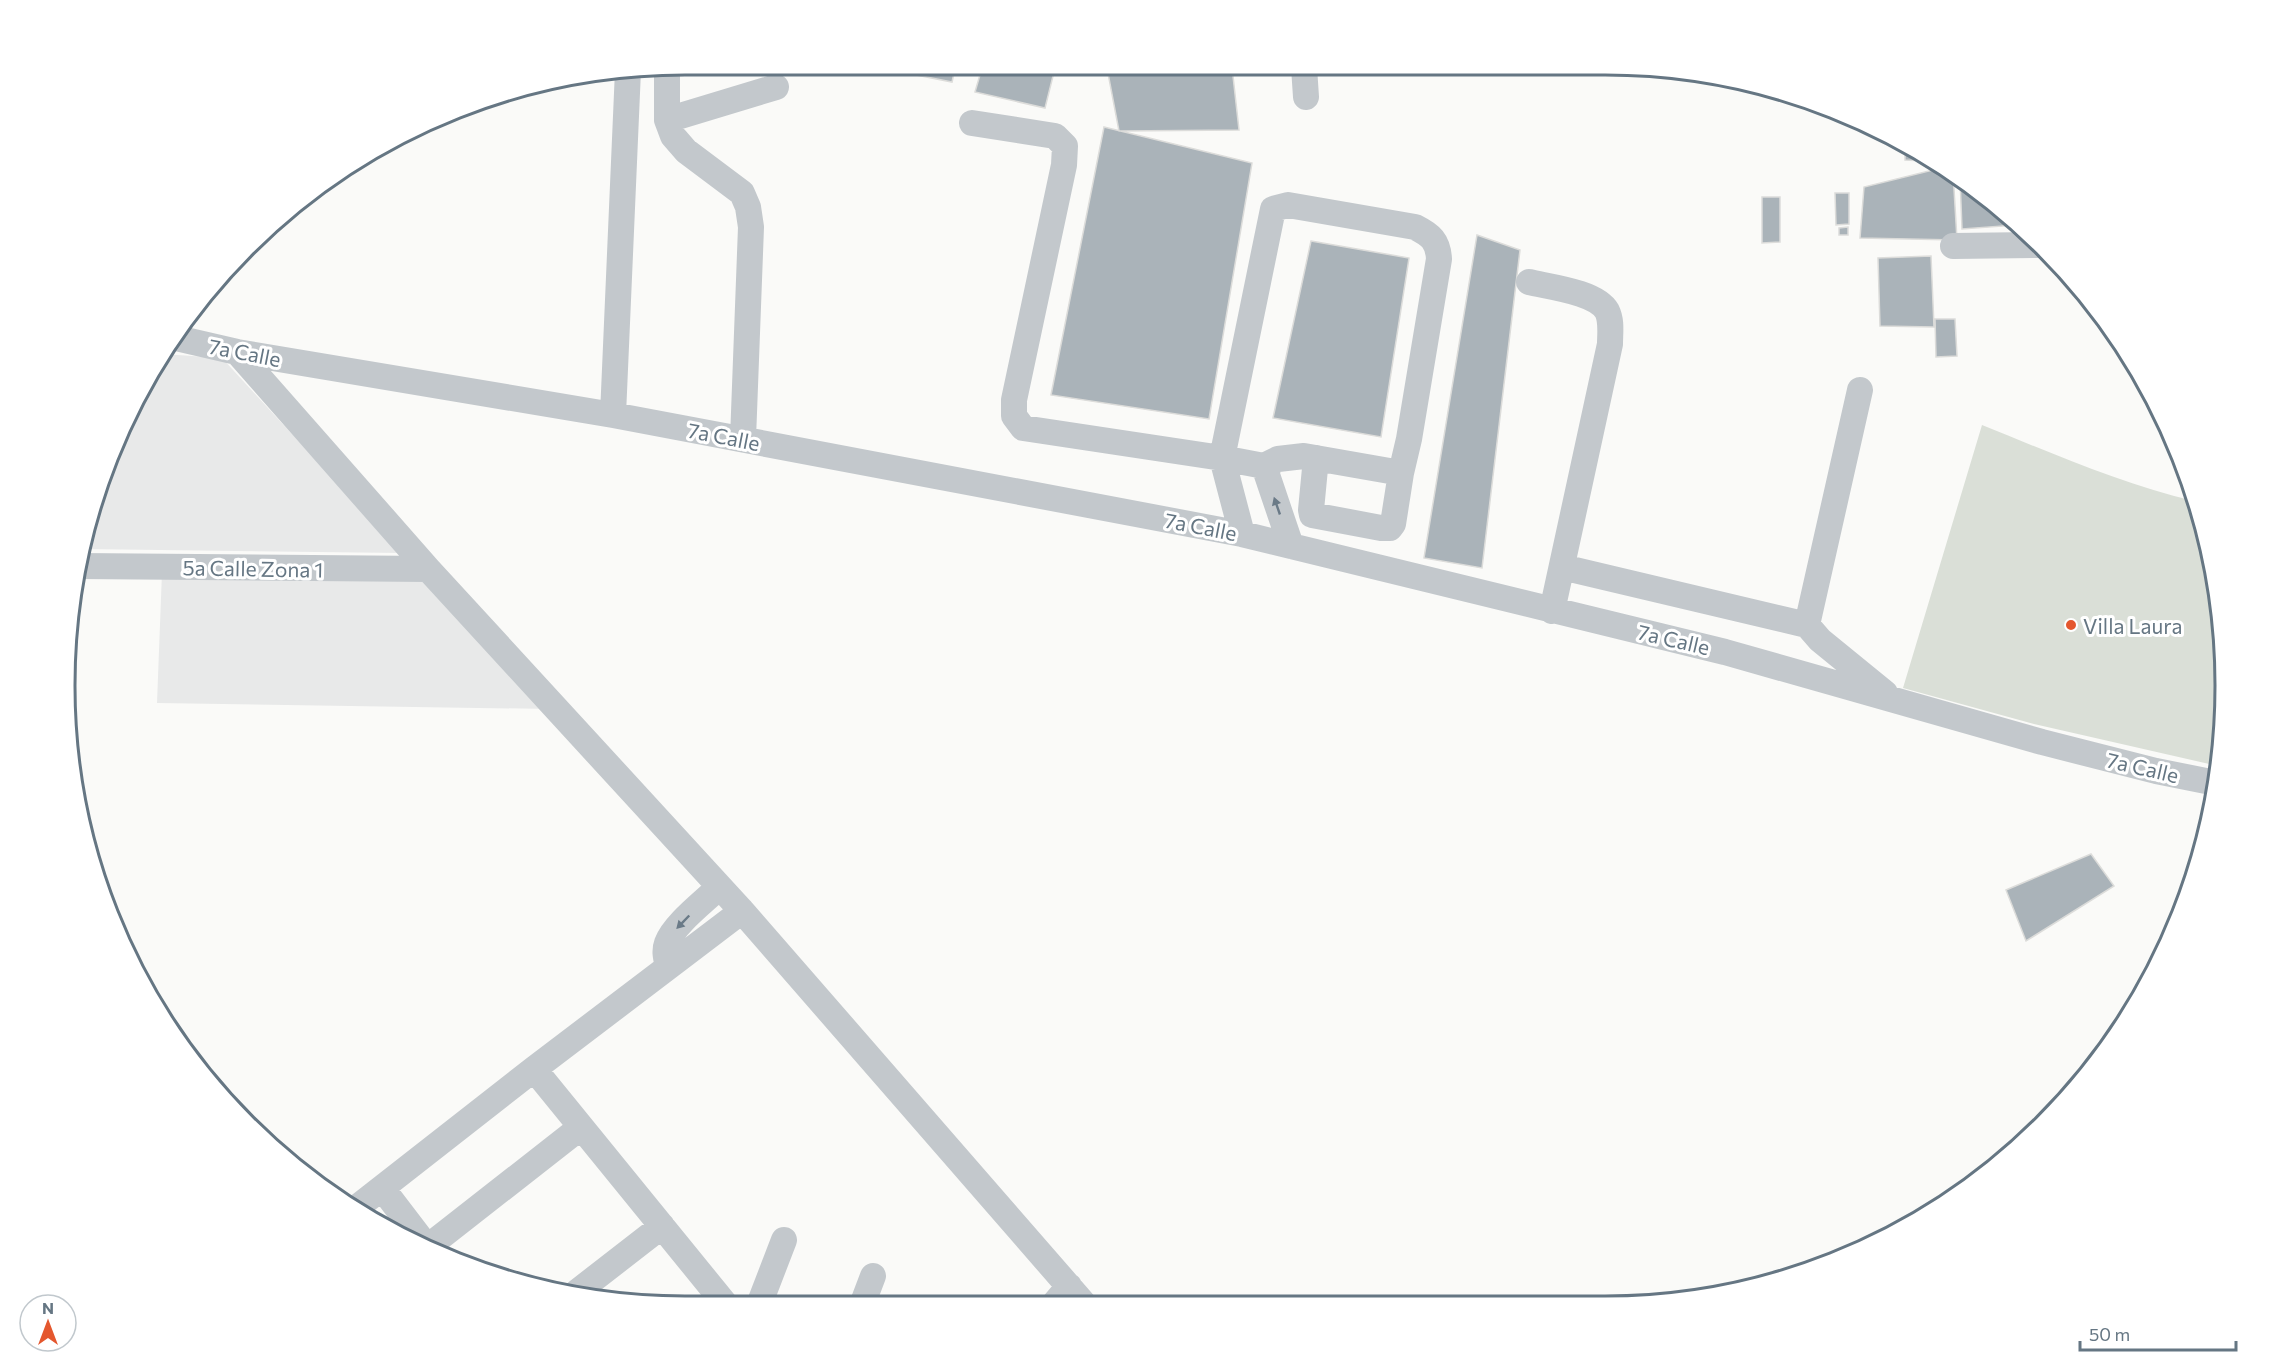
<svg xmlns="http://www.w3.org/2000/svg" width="2290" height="1371" font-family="Commissioner,sans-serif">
	<rect width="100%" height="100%" fill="#fafaf8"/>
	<path fill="#e8e9e9" d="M163 354 222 358 401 553 83 549 97 486Z
		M162 572 424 576 551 709 157 703Z"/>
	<path fill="#dadfd7" d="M1982 425C2052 453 2121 484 2194 501L2214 565 2225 686 2218 766 2034 724 1903 688Z"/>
	<path fill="#aab3b9" stroke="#dcdcda" stroke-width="1.5" d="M1232 67 1239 130 1119 131 1107 68Z
		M982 68H1055L1045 108 975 92Z
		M886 69H955L952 82Z
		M1104 127 1252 163 1209 419 1051 395Z
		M1905 152 1913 151 1925 157V161L1905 160Z
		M1945 167 1953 172 1957 240 1860 238 1864 187Z
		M1960 178 2017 225 1962 229Z
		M1835 193H1849V224L1836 225Z
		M1762 197H1780V242L1762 243Z
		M1848 227V235H1839V228Z
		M1477 235 1520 250 1482 568 1424 558Z
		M1311 241 1409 258 1381 437 1273 418Z
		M1931 256 1934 327 1880 326 1878 258Z
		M1935 319H1955L1957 356 1936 357Z
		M2161 416 2173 438 2163 437Z
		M2091 854 2114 886 2026 941 2006 890Z"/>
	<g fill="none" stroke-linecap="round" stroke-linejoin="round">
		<path stroke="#c3c8cc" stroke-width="26" d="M1304 67 1306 97
			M667 70V120L673 136 686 151 742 193 748 207 751 227 743 439
			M667 120 776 87
			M972 123 1055 136 1065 146 1064 165 1014 400V416L1023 428 1222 458 1273 209 1288 205 1415 227C1431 235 1438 241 1439 259L1409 439 1401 473 1304 456 1278 459 1264 466 1222 458 1242 534
			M1953 246 2042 245
			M1529 282C1550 287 1596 292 1607 311 1612 321 1610 333 1610 344L1552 611
			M172 337 237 352 613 415 1242 534 1725 652 2042 742 2156 771 2216 783
			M237 352 428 569 742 911 1085 1305
			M613 415 628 70
			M1316 458 1311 510 1312 515 1381 528H1390L1393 524 1401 473
			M1264 466 1291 546
			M79 566 428 569
			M1562 567 1807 625 1820 640 1885 693
			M1807 625 1860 390
			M668 967C666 958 664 951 667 943 674 924 705 901 719 887
			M534 1069 726 1305
			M382 1188 424 1243
			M355 1209 534 1069 742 911
			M429 1246 581 1127
			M577 1292 662 1226
			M759 1305 784 1240
			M862 1305 873 1276
			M1053 1305 1069 1286"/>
	</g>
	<defs><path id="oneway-solid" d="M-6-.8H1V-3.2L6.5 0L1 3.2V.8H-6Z" transform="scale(1.5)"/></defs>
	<g fill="#6a7a87">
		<use href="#oneway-solid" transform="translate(1277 506) rotate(-109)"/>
		<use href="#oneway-solid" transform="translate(683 922) rotate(134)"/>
	</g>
	<circle fill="#e4572e" stroke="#fff" stroke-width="2" cx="2071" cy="625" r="6"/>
	<g text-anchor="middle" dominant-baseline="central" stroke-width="6" stroke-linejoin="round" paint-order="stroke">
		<g font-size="21" fill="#657683" stroke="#fff">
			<text transform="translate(245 352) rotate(11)">7a Calle</text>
			<text transform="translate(724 436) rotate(11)">7a Calle</text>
			<text transform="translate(1201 526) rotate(11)">7a Calle</text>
			<text transform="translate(253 568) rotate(1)">5a Calle Zona 1</text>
			<text transform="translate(1674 639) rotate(13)">7a Calle</text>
			<text transform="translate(2143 767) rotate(13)">7a Calle</text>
		</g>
		<g font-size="21" fill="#657683" stroke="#fff" text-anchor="start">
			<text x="2083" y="625">Villa Laura</text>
		</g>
	</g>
	<path d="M0 0H2290V1371H0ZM685 75H1605A610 610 0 0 1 2215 685V686A610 610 0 0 1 1605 1296H685A610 610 0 0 1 75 686V685A610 610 0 0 1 685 75Z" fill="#fff" fill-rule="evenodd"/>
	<path fill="none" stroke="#657683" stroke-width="3" d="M685 75H1605A610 610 0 0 1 2215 685V686A610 610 0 0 1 1605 1296H685A610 610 0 0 1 75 686V685A610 610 0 0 1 685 75Z"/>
	<g transform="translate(48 1323)"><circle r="28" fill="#ffffff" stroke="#c1c8cd" stroke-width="1.5"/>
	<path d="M0-4.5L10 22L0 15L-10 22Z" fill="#e4572e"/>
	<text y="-9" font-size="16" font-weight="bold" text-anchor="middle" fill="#657683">N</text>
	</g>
	<path d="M2080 1341v9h156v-9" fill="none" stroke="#657683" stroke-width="3"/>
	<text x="2089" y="1341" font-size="18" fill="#657683" stroke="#ffffff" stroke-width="4.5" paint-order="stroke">50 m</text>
</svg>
